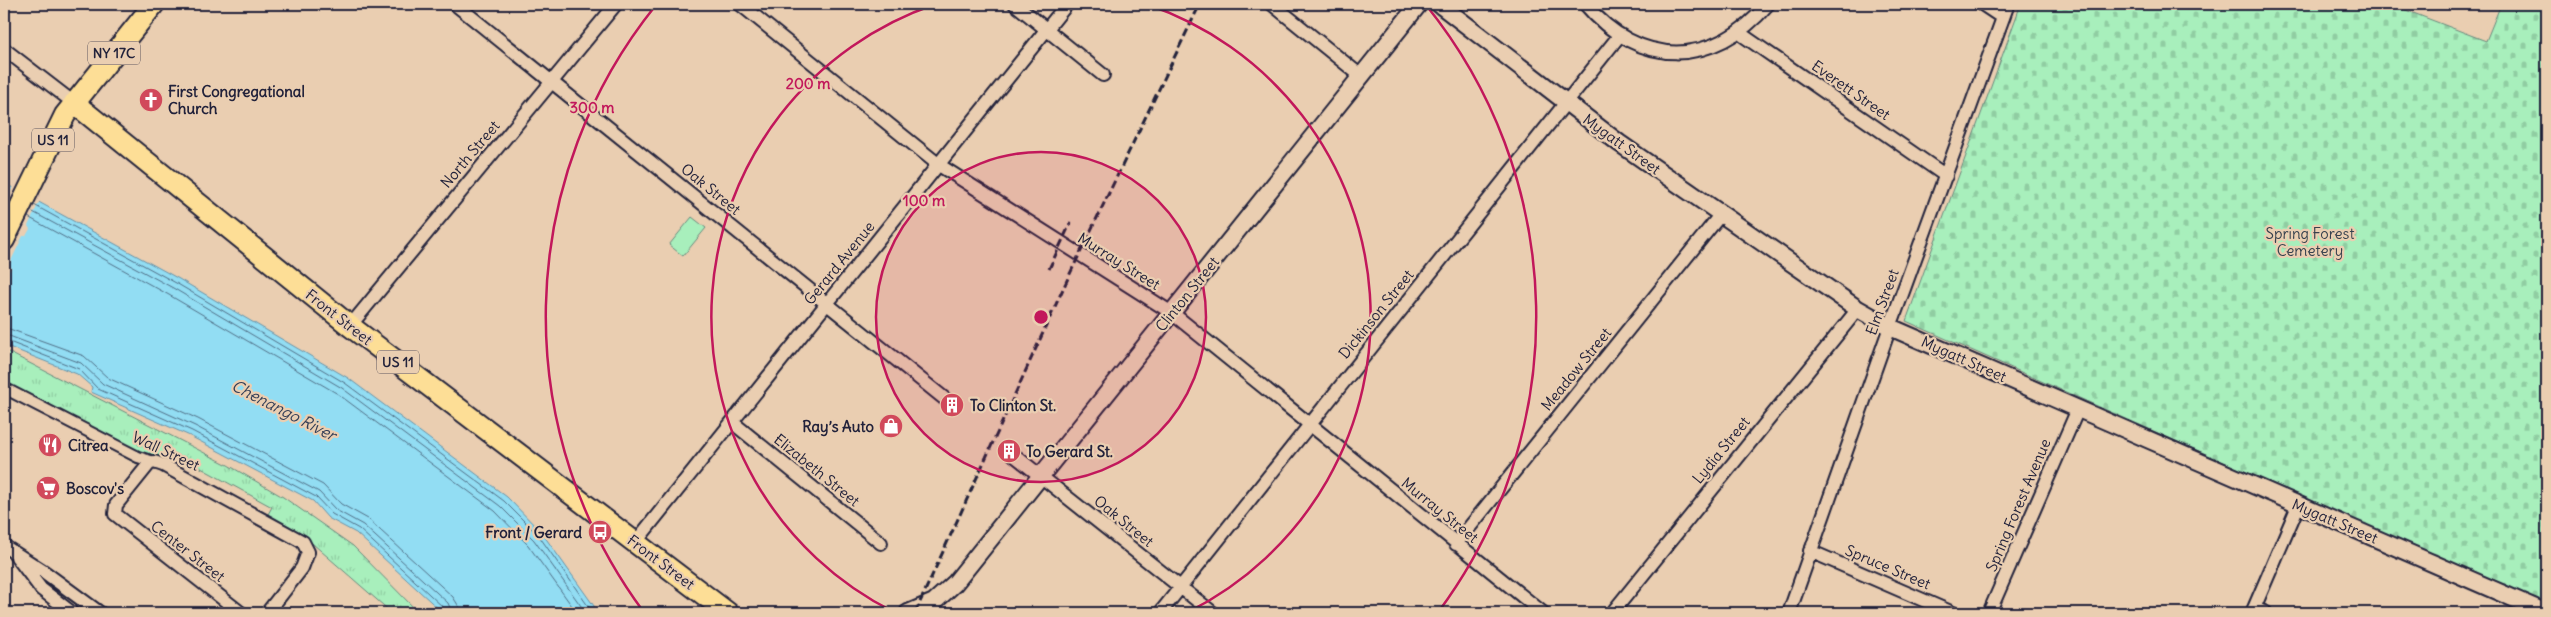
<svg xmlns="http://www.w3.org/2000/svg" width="2551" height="617" font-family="Delius,sans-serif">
	<defs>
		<pattern id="cemetery-stones" width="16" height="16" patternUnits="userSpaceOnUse" patternTransform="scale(1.25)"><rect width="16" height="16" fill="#a8efbc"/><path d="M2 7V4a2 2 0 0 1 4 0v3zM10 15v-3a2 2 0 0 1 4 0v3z" fill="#90cda2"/></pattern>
		<pattern id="park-tufts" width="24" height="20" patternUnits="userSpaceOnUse" patternTransform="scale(1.25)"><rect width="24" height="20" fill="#a8efbc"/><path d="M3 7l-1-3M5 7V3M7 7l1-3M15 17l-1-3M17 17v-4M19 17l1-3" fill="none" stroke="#90cda2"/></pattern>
	</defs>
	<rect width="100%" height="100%" fill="#eaceb1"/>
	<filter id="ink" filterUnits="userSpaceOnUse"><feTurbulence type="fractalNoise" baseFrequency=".02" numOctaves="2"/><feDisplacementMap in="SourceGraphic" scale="10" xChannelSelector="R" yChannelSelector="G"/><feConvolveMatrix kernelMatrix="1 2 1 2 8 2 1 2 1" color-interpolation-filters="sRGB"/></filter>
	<g filter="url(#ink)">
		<path fill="url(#cemetery-stones)" stroke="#65887c" d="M2021 4H2390L2486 41 2501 4H2547V606L1906 321Z"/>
		<path fill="url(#park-tufts)" stroke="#65887c" d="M4 350 228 465 283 497 353 546 419 613H392L305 537 267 516 272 507 170 451 163 459 149 453 139 465 4 392Z"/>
		<path fill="#a8efbc" stroke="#65887c" d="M692 217 706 228 683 256 669 245Z"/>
		<path fill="#92ddf3" stroke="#6592a9" d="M4 183 179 279 348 378 507 497 542 533 599 613H443L356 533 328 518 313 501 190 436 91 392 92 387 77 374 4 345Z"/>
		<path fill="#eaceb1" d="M13 186 40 200 28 226 30 229 26 236H23L9 265 11 268 7 275H4V206Z"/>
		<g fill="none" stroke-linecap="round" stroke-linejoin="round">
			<path stroke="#4f6d85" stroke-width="1" d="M34 205 176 283 345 383 504 501 539 536 593 613
				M31 211 173 288 342 388 500 506 534 540 586 613
				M28 217 169 295 338 394 495 511 528 545 577 613
				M4 327 84 356 108 378 198 419 323 485 341 504 368 519 453 597 458 605 460 613
				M4 334 81 363 103 384 195 426 319 492 336 510 363 525 448 603 452 613
				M4 340 79 369 98 389 192 431 316 497 332 514 359 529 444 608 446 613"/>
			<g stroke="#22223b" stroke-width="14">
				<path id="pedestrian" d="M4 388 138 457 154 462"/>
			</g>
			<g stroke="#22223b" stroke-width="16">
				<path id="minor" d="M455 4 945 399
					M740 4 939 165 1172 313 1543 613
					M1015 4 1103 75
					M1272 4 1361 76
					M1585 4C1639 68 1713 69 1768 4
					M1982 4 2003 18
					M1738 32 1946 176
					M4 49 74 103
					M350 326 616 4
					M732 422 881 543
					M1014 455 1213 613
					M635 543 1067 4
					M1456 544 1721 214
					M4 546 43 571 100 613
					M1810 551 1953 613
					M17 557 41 589 72 613
					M2254 608 2266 613
					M241 613 115 514 116 505 149 464 154 462 163 465 303 542 308 552 302 568 267 613
					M1160 613 1619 36
					M1612 613 1858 309
					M1789 613 1890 327 2008 4
					M1989 613 2078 409
					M2252 613 2298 506"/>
			</g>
			<g stroke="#22223b" stroke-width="20">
				<path id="tertiary" d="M1439 4 1619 143 1858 309 1890 327 2547 613
					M908 613 934 602 955 583 1419 4"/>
			</g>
			<g stroke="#22223b" stroke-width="24">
				<path id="primary" d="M74 103 350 326 728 613
					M4 240 65 115 154 4"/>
			</g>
			<use href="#pedestrian" stroke="#eaceb1" stroke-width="10"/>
			<use href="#minor" stroke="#eaceb1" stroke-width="12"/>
			<use href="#tertiary" stroke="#eaceb1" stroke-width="16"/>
			<use href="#primary" stroke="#fdde96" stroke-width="20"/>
			<path stroke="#22223b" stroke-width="3" stroke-dasharray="8 4" stroke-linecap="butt" d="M1049 269 1071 222
				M915 613 1068 278 1200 4"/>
		</g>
	</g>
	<circle cx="1041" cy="317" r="165" fill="#c2185b" fill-opacity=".12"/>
	<g fill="none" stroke="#c2185b" stroke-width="2.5">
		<circle cx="1041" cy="317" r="165"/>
		<path d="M894 612A330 330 0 0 1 936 4M1146 4A330 330 0 0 1 1188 612"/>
		<path d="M643 611A495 495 0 0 1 656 5M1426 5A495 495 0 0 1 1439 611"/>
	</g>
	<defs>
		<g id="church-disc" transform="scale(1.25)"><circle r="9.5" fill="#d1495b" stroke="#eaceb1"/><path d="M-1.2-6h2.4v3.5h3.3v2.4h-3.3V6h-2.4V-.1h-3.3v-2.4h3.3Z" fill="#fff"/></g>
		<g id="building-disc" transform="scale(1.25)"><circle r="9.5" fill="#d1495b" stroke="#eaceb1"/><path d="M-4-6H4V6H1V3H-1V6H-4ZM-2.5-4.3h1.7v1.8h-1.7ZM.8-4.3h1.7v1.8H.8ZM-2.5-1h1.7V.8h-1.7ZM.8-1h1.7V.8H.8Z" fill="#fff"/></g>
		<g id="shop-disc" transform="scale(1.25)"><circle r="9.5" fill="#d1495b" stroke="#eaceb1"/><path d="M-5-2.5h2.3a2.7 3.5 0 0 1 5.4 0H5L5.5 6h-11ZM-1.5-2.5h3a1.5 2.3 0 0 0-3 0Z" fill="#fff"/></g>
		<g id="restaurant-disc" transform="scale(1.25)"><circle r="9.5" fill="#d1495b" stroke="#eaceb1"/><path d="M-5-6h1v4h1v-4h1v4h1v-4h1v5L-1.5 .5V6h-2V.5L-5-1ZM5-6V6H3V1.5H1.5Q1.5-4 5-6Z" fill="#fff"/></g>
		<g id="supermarket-disc" transform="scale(1.25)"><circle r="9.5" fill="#d1495b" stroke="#eaceb1"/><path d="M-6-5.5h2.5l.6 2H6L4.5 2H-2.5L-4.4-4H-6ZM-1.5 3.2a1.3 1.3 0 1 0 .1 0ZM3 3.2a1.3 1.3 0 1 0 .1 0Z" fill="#fff"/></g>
		<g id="bus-disc" transform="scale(1.25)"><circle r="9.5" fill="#d1495b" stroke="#eaceb1"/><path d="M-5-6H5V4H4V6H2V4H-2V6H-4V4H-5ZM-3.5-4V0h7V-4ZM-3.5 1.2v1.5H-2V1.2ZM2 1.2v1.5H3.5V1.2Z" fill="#fff"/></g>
	</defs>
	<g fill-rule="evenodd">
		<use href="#church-disc" x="151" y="100"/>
		<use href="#building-disc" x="952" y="405"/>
		<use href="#shop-disc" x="891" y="426"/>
		<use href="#restaurant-disc" x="50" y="445"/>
		<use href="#building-disc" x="1009" y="451"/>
		<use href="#supermarket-disc" x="48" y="488"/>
		<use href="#bus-disc" x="600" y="532"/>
	</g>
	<g text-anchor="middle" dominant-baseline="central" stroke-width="4.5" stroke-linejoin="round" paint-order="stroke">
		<g fill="#eaceb1" stroke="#5e565e" stroke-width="1">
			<rect x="88" y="41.5" width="52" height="23" rx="4"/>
			<rect x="32" y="128.5" width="42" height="23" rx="4"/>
			<rect x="377" y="350.5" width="42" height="23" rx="4"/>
		</g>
		<g font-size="14" font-weight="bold" fill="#22223b">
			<text x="114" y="53">NY 17C</text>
			<text x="53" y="140">US 11</text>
			<text x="398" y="362">US 11</text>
		</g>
		<g font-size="15" fill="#22223b" stroke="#eaceb1">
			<text transform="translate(1851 90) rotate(35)">Everett Street</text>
			<text transform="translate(1622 144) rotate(36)">Mygatt Street</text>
			<text transform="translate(470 154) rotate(-50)">North Street</text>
			<text transform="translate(711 189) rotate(39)">Oak Street</text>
			<text transform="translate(1119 261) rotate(32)">Murray Street</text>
			<text transform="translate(839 263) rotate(-51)">Gerard Avenue</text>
			<text transform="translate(1187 294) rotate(-51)">Clinton Street</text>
			<text transform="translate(1882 302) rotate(-70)">Elm Street</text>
			<text transform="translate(1376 314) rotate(-51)">Dickinson Street</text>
			<text transform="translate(339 317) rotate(38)">Front Street</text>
			<text transform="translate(1964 359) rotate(24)">Mygatt Street</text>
			<text transform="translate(1576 369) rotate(-51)">Meadow Street</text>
			<text transform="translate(1721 450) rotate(-51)">Lydia Street</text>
			<text transform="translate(166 451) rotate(25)">Wall Street</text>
			<text transform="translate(817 470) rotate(39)">Elizabeth Street</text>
			<text transform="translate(2018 505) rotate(-67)">Spring Forest Avenue</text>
			<text transform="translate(1440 510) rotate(39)">Murray Street</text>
			<text transform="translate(1124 521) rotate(39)">Oak Street</text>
			<text transform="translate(2335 521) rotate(23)">Mygatt Street</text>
			<text transform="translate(188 551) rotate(38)">Center Street</text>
			<text transform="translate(661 562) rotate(37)">Front Street</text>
			<text transform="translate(1888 567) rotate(23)">Spruce Street</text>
		</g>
		<g font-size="15" font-weight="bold" fill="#22223b" stroke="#eaceb1" text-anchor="start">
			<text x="168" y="91">First Congregational<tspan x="168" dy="17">Church</tspan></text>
			<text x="970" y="405">To Clinton St.</text>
			<text x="874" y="426" text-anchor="end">Ray’s Auto</text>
			<text x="68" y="445">Citrea</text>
			<text x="1026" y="451">To Gerard St.</text>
			<text x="66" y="488">Boscov's</text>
			<text x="582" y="532" text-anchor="end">Front / Gerard</text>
		</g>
		<g font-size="15" fill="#36414e" stroke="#eaceb1">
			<text x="2310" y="233">Spring Forest<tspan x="2310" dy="17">Cemetery</tspan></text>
		</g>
		<g font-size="16" font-style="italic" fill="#333e57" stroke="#eaceb1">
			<text transform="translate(284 410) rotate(27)">Chenango River</text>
		</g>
	</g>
	<circle cx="1041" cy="317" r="8" fill="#c2185b" stroke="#eaceb1" stroke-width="2.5"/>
	<g font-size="15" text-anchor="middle" font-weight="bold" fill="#c2185b" stroke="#eaceb1" stroke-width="4.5" stroke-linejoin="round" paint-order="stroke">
		<text x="808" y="89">200 m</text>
		<text x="592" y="113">300 m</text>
		<text x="924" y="206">100 m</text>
	</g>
	<rect width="2551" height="617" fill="none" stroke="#eaceb1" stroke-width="20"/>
	<rect x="10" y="10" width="2531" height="597" fill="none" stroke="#22223b" stroke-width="2" filter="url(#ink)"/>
</svg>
